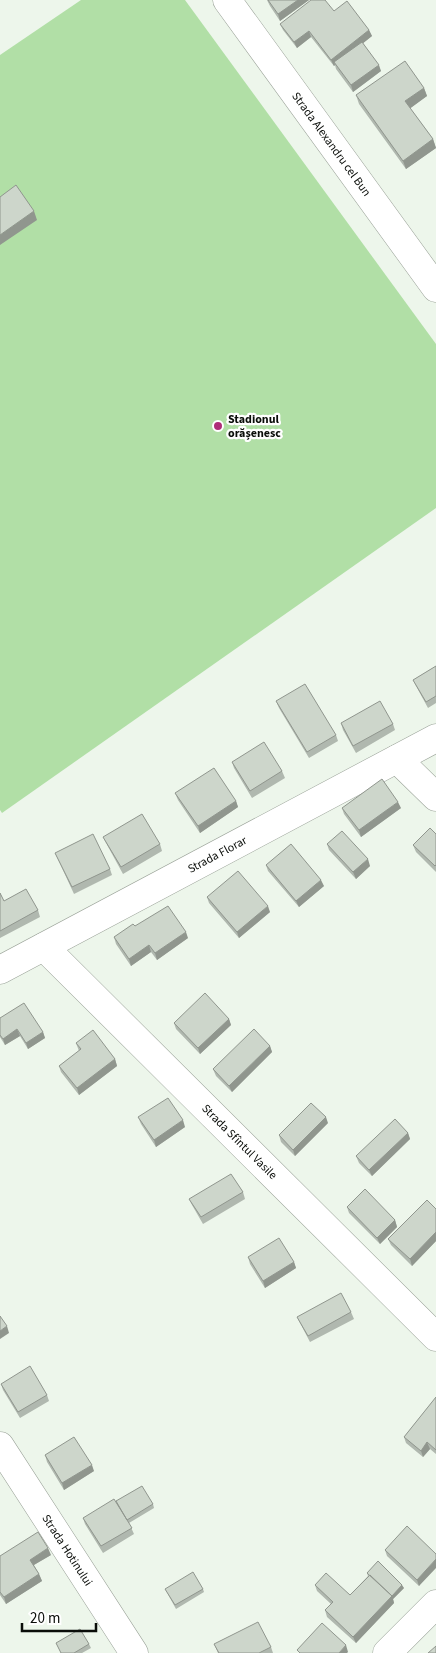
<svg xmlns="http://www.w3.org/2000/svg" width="436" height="1653" font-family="'Source Sans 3',sans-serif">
	<rect width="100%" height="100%" fill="#edf6eb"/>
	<path fill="#b1dfa6" d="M81 0H185L436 344V508L2 813 0 810V55Z"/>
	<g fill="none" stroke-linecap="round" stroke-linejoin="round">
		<g stroke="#9aa298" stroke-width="29">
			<g id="minor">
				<path id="s1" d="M227 0 436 288"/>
				<path d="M397 759 436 797"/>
				<path id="s2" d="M0 1446 134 1653"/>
				<path d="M387 1653 436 1604"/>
			</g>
		</g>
		<g stroke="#9aa298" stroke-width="29">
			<g id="tertiary">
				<path id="s3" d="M44 947 436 1337"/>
				<path id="s4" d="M0 970 436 738"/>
			</g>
		</g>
		<use href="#minor" stroke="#fff" stroke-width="28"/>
		<use href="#tertiary" stroke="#fff" stroke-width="28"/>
	</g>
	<path fill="#b0b8af" d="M267 0H309L280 21 270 6Z
		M334 11 369 30 372 36 363 43 381 71 353 92 336 69 335 65 334 66 311 37 297 48 283 30 280 24Z
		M424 88 427 96 410 108 433 139 436 148 406 169 359 104 356 95Z
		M436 666V703L428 708 416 686 413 680Z
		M276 701 336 735 338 741 309 758 279 708Z
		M341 723 393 724 395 730 356 753 343 730Z
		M232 762 282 771 285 778 252 798 234 768Z
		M175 793 236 801 238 807 200 833 178 800Z
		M342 808H401L361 837 344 814Z
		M436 834V872L416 852 413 845Z
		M103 837 160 844 162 851 123 874 106 843Z
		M327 844 370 866 356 879 329 850Z
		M55 853 110 869 112 875 74 894Z
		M266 865 324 886 299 907 268 871Z
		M0 893 4 901 38 910 40 917 0 938Z
		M207 897 270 912 239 938 209 903Z
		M135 926 188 938 157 960 151 952 131 966 116 944 114 937Z
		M0 1018 43 1032 45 1038 28 1049 20 1036 5 1045 0 1037Z
		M229 1019 231 1025 200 1054 176 1029 174 1023Z
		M76 1043 115 1059 117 1066 79 1095 61 1072 59 1066 79 1051Z
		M270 1046 272 1052 232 1092 216 1076 213 1069Z
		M138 1117 185 1127 156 1147 141 1124Z
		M328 1123 295 1156 281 1142 279 1135Z
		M408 1133 410 1139 372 1176 359 1163 356 1156Z
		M243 1192 245 1199 203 1224 192 1205 189 1199Z
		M347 1207 395 1220 397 1227 380 1244 349 1213Z
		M436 1209V1241L412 1266 391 1245 388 1239Z
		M248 1257 294 1262 296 1268 265 1288 250 1264Z
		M351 1312 354 1319 310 1342 300 1323 297 1317Z
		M1 1384 47 1395 49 1401 20 1418 3 1390Z
		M436 1397V1454L430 1449 423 1457 406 1443 404 1437Z
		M45 1455 94 1471 64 1490 47 1462Z
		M116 1501 153 1504 154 1508 129 1523 134 1534 103 1553 85 1524 83 1518Z
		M385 1550 436 1554 419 1586 387 1556Z
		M51 1555 34 1565 39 1574 42 1581 6 1604 0 1595V1556Z
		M367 1573 404 1588 393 1599 394 1603 356 1643 327 1617 325 1610 331 1604 317 1591 315 1585 350 1595 368 1576Z
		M165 1589H203L204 1592 176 1609Z
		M56 1643 89 1644 91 1648 82 1653H61Z
		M214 1644 271 1647 273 1653H218Z"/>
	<path fill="#90968e" d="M298 0H309L280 21 278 14Z
		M369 30 372 36 336 65 334 62 335 65 334 66 331 60Z
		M309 31 311 37 297 48 294 42Z
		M379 65 381 71 353 92 351 85Z
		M424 88 427 96 408 110 405 101Z
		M433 139 436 148 406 169 403 161Z
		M34 211 37 220 0 245V235Z
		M236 801 238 807 200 833 198 826Z
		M398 802 401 808 361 837 359 830Z
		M368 859 370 866 356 879 353 872Z
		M321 880 324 886 299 907 296 901Z
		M268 906 270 912 239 938 237 932Z
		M186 932 188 938 157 960 155 953Z
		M149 945 151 952 131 966 129 959Z
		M229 1019 231 1025 200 1054 198 1048Z
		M17 1029 20 1036 5 1045 3 1039Z
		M43 1032 45 1038 28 1049 26 1043Z
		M270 1046 272 1052 232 1092 229 1086Z
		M115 1059 117 1066 79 1095 77 1088Z
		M326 1117 328 1123 295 1156 293 1150Z
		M183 1120 185 1127 156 1147 154 1140Z
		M408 1133 410 1139 372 1176 369 1170Z
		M395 1220 397 1227 380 1244 377 1238Z
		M436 1232V1241L412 1266 410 1259Z
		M294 1262 296 1268 265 1288 263 1281Z
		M7 1326 9 1333 0 1339V1331Z
		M427 1442 430 1449 423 1457 421 1451Z
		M92 1465 94 1471 64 1490 62 1483Z
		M48 1548 51 1555 32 1566 30 1560Z
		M436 1559V1568L419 1586 417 1580Z
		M39 1574 42 1581 6 1604 4 1597Z
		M402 1585 404 1588 393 1599 394 1603 356 1643 353 1637Z
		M346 1645 348 1652 347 1653H339Z"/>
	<path fill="#cdd6cb" stroke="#90968e" d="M268 0H298L278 14Z
		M311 0H325L334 11 347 1 369 30 331 60 309 31 294 42 280 24Z
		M362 42 379 65 351 85 334 62Z
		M405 61 424 88 405 101 433 139 403 161 356 95Z
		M16 185 34 211 0 235V197Z
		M436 666V696L426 702 413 680Z
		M305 684 336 735 307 752 276 701Z
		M380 701 393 724 353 746 341 723Z
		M264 742 282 771 250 791 232 762Z
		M214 768 236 801 198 826 175 793Z
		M382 779 398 802 359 830 342 808Z
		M142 814 160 844 121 867 103 837Z
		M430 828 436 834V865L435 866 413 845Z
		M342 831 368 859 353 872 327 844Z
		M93 834 110 869 72 887 55 853Z
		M291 844 321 880 296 901 266 865Z
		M238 871 268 906 237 932 207 897Z
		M26 889 38 910 0 931V893L4 901Z
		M168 906 186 932 155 953 149 945 129 959 114 937 133 924 135 926Z
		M205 993 229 1019 198 1048 174 1023Z
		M24 1003 43 1032 26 1043 17 1029 3 1039 0 1035V1018Z
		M254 1029 270 1046 229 1086 213 1069Z
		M93 1030 115 1059 77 1088 59 1066 81 1049 76 1043Z
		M168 1098 183 1120 154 1140 138 1117Z
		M311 1103 326 1117 293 1150 279 1135Z
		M395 1119 408 1133 369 1170 356 1156Z
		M231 1174 243 1192 201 1217 189 1199Z
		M365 1189 395 1220 377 1238 347 1207Z
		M427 1200 436 1209V1232L410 1259 388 1239Z
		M279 1238 294 1262 263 1281 248 1257Z
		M341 1293 351 1312 308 1336 297 1317Z
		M0 1316 7 1326 0 1331Z
		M30 1366 47 1395 18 1412 1 1384Z
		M436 1397V1450L427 1442 421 1451 404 1437Z
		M74 1437 92 1465 62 1483 45 1455Z
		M142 1486 153 1504 127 1520 116 1501Z
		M114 1499 132 1528 101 1546 83 1518Z
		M407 1526 436 1554V1559L417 1580 385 1550Z
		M38 1532 48 1548 30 1560 39 1574 4 1597 0 1592V1556Z
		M378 1561 402 1585 392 1596 367 1573Z
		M193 1572 203 1589 175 1605 165 1589Z
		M326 1573 350 1595 370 1575 392 1596 353 1637 325 1610 333 1602 315 1585Z
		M258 1622 271 1647 259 1653H219L214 1644Z
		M322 1623 346 1645 339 1653H300L297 1650Z
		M80 1629 89 1644 74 1653H61L56 1643Z
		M436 1646V1653H428Z"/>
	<circle fill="#ae2d78" stroke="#fff" stroke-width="2" cx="218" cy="426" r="5"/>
	<g text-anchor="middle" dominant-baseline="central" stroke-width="4.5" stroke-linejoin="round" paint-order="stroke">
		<g font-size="12" fill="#0a0d09" stroke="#fff">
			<text stroke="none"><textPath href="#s1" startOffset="178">Strada Alexandru cel Bun</textPath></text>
			<text stroke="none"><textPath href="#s4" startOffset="246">Strada Florar</textPath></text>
			<text stroke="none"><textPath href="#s3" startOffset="276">Strada Sfîntul Vasile</textPath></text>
			<text stroke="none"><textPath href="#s2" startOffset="124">Strada Hotinului</textPath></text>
		</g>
		<g font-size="12" font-weight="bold" fill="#0a0d09" stroke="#fff" text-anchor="start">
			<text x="228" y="419">Stadionul<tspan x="228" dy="14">orășenesc</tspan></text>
		</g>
	</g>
	<path d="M22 1623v8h74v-8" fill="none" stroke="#0a0d09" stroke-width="2.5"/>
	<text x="30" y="1623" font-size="15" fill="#0a0d09" stroke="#ffffff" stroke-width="4" paint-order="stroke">20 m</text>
</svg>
